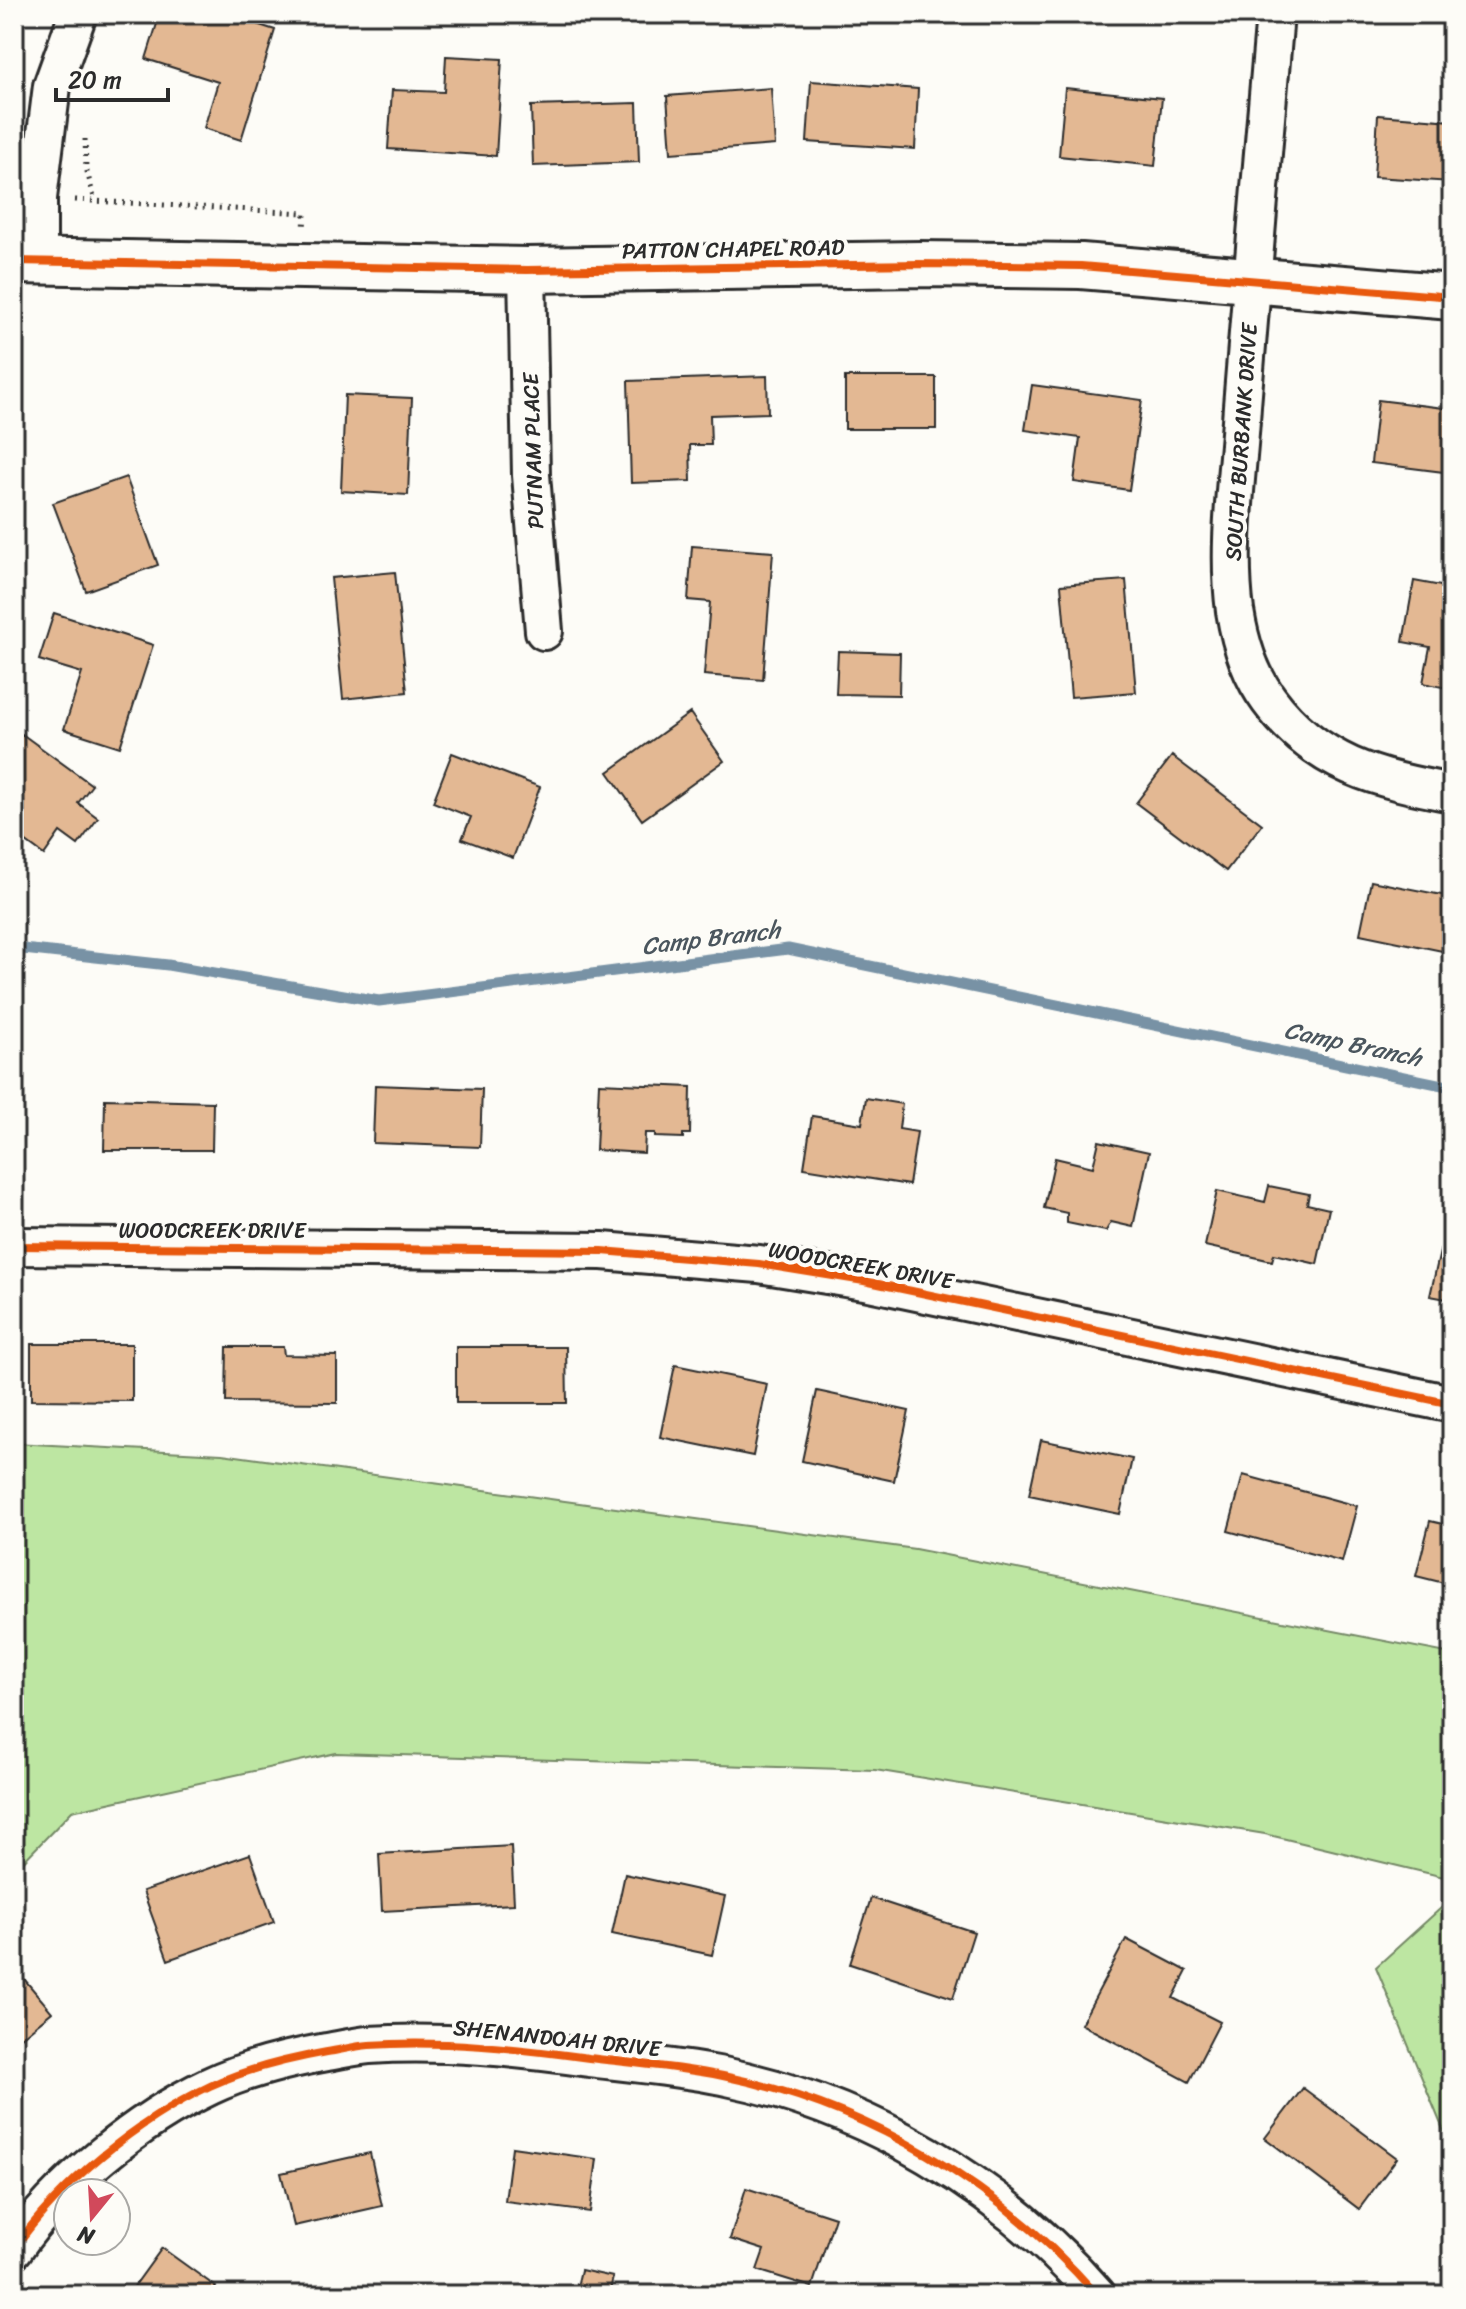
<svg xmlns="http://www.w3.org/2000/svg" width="1466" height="2309" font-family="Sriracha,sans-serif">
	<rect width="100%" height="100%" fill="#fdfcf7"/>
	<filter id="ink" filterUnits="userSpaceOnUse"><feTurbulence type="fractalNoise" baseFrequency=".0125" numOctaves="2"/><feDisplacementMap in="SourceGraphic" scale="16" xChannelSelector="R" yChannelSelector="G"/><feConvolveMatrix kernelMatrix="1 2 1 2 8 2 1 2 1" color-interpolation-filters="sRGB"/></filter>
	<g filter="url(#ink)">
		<path fill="#bde6a2" stroke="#748866" stroke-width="2" d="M14 1443 222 1454 915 1549 1452 1654V1879L1265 1834 875 1770 336 1753 72 1811 14 1871Z
			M1452 1898V2151L1376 1967Z"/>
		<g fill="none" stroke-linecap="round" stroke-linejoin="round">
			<path stroke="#7892a5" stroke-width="11" d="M14 948 168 965 379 1001 788 949 1452 1087"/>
		</g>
		<path fill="#e3b893" stroke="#2b2b2b" stroke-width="2" d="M160 14H225L275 30 241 140 204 128 218 82 146 59Z
			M446 56 502 59 496 156 388 149 392 90 444 92Z
			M811 81 918 89 915 149 807 142Z
			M771 88 775 145 671 153 667 96Z
			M1065 88 1162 98 1155 166 1059 156Z
			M637 103 639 162 533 166 531 106Z
			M1378 115 1452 121V182L1374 177Z
			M767 376 768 413 710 415 711 445H690L691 481 631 483 628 381Z
			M845 377H936V429H845Z
			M1032 385 1142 400 1129 490 1074 482 1080 438 1025 430Z
			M345 395 412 398 408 495 341 491Z
			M1378 400 1452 409V473L1371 463Z
			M126 477 158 565 86 591 53 503Z
			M692 546 773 552 763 680 704 675 710 602 688 600Z
			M395 572 407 692 343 699 331 578Z
			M1126 580 1136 692 1071 697 1061 585Z
			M1414 581 1452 588V689L1423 683 1430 647 1403 642Z
			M54 613 153 645 120 747 64 729 82 673 39 660Z
			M838 651 900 653 899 695 836 694Z
			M690 713 724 761 642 820 608 772Z
			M22 734 92 785 78 803 98 818 78 845 60 832 44 855 14 833V746Z
			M452 753 540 787 513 858 462 839 471 817 433 802Z
			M1172 756 1262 824 1226 871 1136 803Z
			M1371 881 1452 897V953L1360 934Z
			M599 1083 691 1087 690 1134H683V1138L655 1137V1133H645L644 1153 596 1150Z
			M375 1085 482 1089 480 1147 373 1143Z
			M866 1098 902 1104 899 1129 917 1132 909 1185 804 1168 812 1116 862 1124Z
			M105 1099 213 1102 212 1150H104Z
			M1099 1141 1149 1152 1133 1227 1111 1222 1106 1231 1067 1223V1213L1044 1208 1055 1158 1093 1167Z
			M1269 1186 1309 1194 1307 1204 1329 1209 1317 1264 1274 1254 1272 1261 1205 1246 1217 1191 1265 1202Z
			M1446 1225 1452 1226V1300L1430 1296Z
			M31 1344H132V1401L31 1400Z
			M227 1347H283L284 1355 337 1356V1403L226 1402Z
			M456 1347H566L567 1403H456Z
			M675 1365 767 1384 753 1456 660 1437Z
			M817 1391 909 1411 894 1481 802 1461Z
			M1041 1440 1132 1459 1120 1514 1029 1495Z
			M1243 1475 1357 1506 1342 1562 1228 1531Z
			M1430 1521 1452 1526V1585L1416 1576Z
			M511 1846 514 1904 382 1911 379 1854Z
			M250 1854 274 1922 168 1960 143 1891Z
			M625 1874 725 1896 712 1955 612 1934Z
			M871 1898 974 1932 953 1998 850 1964Z
			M1126 1939 1187 1971 1173 1998 1220 2022 1189 2082 1081 2024Z
			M14 1967 52 2012 14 2043Z
			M1303 2088 1397 2158 1359 2209 1265 2138Z
			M512 2147 597 2159 590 2212 505 2201Z
			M370 2153 382 2206 294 2226 281 2173Z
			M746 2188 835 2217 812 2287 757 2270 764 2250 730 2239Z
			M162 2248 216 2287 210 2295H128Z
			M581 2270 613 2277 609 2295H575Z"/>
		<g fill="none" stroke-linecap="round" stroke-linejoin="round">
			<g stroke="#2b2b2b" stroke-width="42">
				<path id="street" d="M1275 14C1264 145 1252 275 1242 406 1238 473 1226 544 1235 611 1240 642 1250 675 1269 700 1317 765 1377 779 1452 793
					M38 262V198L52 86 78 14
					M527 270 531 475 544 631
					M14 1246 602 1251 759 1264 864 1281 1452 1404
					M14 2249C59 2184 138 2120 210 2086 246 2069 288 2059 327 2052 341 2050 355 2046 369 2045 443 2040 516 2048 589 2058 633 2063 679 2067 723 2076 866 2105 1001 2185 1097 2295"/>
			</g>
			<g stroke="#2b2b2b" stroke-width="50">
				<path id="secondary" d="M14 261 527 270 919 264 1081 266 1452 297"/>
			</g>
			<path stroke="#2b2b2b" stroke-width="5" stroke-dasharray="2 6" stroke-linecap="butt" d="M85 139 86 168 95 201
				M75 200 305 213 304 229"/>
			<use href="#street" stroke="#fdfcf7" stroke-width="36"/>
			<use href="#secondary" stroke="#fdfcf7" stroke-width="44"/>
			<g stroke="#fdfcf7" stroke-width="13">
				<path id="cycleway" d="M14 261 527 270 919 264 1081 266 1452 297
					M14 1246 602 1251 759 1264 864 1281 1452 1404
					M14 2249C59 2184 138 2120 210 2086 246 2069 288 2059 327 2052 341 2050 355 2046 369 2045 443 2040 516 2048 589 2058 633 2063 679 2067 723 2076 866 2105 1001 2185 1097 2295"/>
			</g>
			<use href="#cycleway" stroke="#e8590c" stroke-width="8"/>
		</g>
	</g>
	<g text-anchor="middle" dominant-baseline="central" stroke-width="8" stroke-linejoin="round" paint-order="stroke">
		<g font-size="22" fill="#2b2b2b" stroke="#fdfcf7">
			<text transform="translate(733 249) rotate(-1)">PATTON CHAPEL ROAD</text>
			<text transform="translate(1241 442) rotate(-86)">SOUTH BURBANK DRIVE</text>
			<text transform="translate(533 451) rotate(-92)">PUTNAM PLACE</text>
			<text x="212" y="1230">WOODCREEK DRIVE</text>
			<text transform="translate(861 1265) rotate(10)">WOODCREEK DRIVE</text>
			<text transform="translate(557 2038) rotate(6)">SHENANDOAH DRIVE</text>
		</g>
		<g font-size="24" font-style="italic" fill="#4b565e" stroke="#fdfcf7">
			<text transform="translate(711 938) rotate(-7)">Camp Branch</text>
			<text transform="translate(1353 1044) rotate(12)">Camp Branch</text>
		</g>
	</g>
	<rect width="1466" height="2309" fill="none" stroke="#fdfcf7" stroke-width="48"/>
	<rect x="24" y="24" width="1418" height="2261" fill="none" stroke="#2b2b2b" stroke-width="3" filter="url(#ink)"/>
	<g transform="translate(92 2217) rotate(198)"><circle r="38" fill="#fdfcf7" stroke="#a9a8a5" stroke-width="2"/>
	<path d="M0-6L14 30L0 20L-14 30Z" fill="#d1495b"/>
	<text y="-12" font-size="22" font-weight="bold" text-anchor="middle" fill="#2b2b2b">N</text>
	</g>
	<path d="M56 88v12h112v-12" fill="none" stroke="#2b2b2b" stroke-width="4"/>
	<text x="68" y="88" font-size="24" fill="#2b2b2b" stroke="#fdfcf7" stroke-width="6" paint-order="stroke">20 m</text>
</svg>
